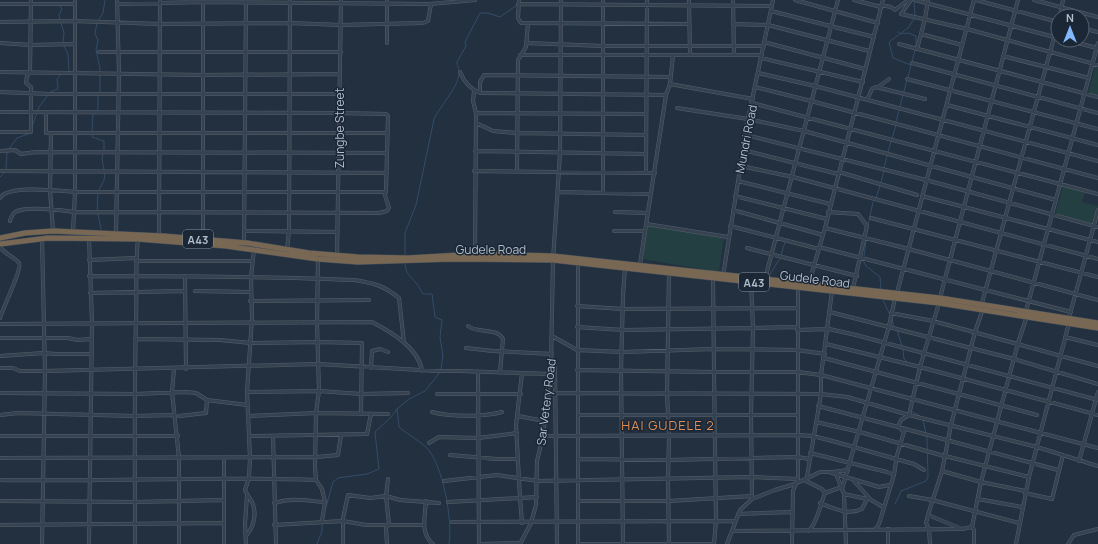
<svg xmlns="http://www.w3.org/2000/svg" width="1098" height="544" font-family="Manrope,sans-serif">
	<rect width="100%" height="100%" fill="#223040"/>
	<path fill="#243f41" d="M1095 67 1098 68V96L1088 93Z
		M1063 185 1085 193 1082 202 1098 206 1093 225 1055 215Z
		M647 225 724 238 719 272 642 259Z"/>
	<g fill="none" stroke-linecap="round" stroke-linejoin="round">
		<path stroke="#344c69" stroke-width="1" d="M914 1 915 16
			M59 5 62 9 59 15 60 20
			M98 21 103 13 105 0
			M61 23 64 33 63 43
			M97 24 95 33 98 41 96 50 100 68V93
			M898 32 901 34 908 33 916 36V47
			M64 46 68 54 69 71
			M911 65 893 58 889 42 908 28 914 19
			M908 77 915 50
			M50 92 58 89 57 79 61 74
			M96 111 98 109V95
			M896 122 907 80
			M32 127 39 107 48 95
			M92 131 93 114
			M93 134 92 137 104 141V151
			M9 149 17 138 31 133
			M888 152 896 125
			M103 154 102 159 104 170
			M6 169 7 152
			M0 177 5 172
			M881 183 887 155
			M99 190 104 180 105 173
			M876 198 880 186
			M97 211 98 193
			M98 214 101 229
			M868 225 873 202
			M781 255 785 242
			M405 256V233L416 205 434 119C440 106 461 84 459 71 459 68 457 66 457 62L466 46 465 42 480 13H488L500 17 517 5
			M864 257 866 240
			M863 260 866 266 880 277 881 289
			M405 264C406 274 410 276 416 283 419 286 420 290 423 294H432L435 317 442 320 440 337 443 356 441 369
			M769 276 780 258
			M883 300 889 313
			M892 319 894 328
			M897 330 902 346
			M903 349 904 359 907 362
			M919 377 921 371
			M397 409 399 427C407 434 418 440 426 447 443 464 453 521 449 544
			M911 411 920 416
			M895 504 901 491 926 481 928 477 927 438 923 420
			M326 507 333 482 338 478 367 474 379 469 375 432 391 417 397 409 409 399 425 391 440 372
			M317 544 322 531V523"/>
		<g stroke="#54606e" stroke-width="4">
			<path id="street" d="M203 0V239
				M387 0V43
				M519 0 518 18 521 23 689 24
				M689 0 690 55
				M733 0 734 55
				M795 0 878 23
				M854 0 881 7
				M911 0 901 14 967 29 1098 65
				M915 0 1058 38
				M976 0 1058 22
				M1034 0 1098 17
				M0 4H75
				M117 4 203 2 430 4 475 0
				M518 4 772 6
				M881 5 891 7 895 10 908 0
				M771 11 874 37
				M1060 16 1063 0
				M0 22 74 21 160 24 290 23 341 25 423 23 428 21 431 4
				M733 24 768 25 869 51
				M1082 28 1098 32
				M921 34 962 45
				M1066 40 1097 48
				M764 42 865 69
				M0 43 31 45 74 44
				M526 43 603 46H764
				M899 44 1098 97
				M917 49 925 19 928 0
				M99 52H341
				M520 55H762
				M1003 56 1089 78
				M761 58 863 82
				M912 63 1098 113
				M0 72 203 75 340 74
				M460 72C464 82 470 89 480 93L666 95
				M758 73 815 86 1098 161
				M907 79 1098 129
				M670 84 753 99
				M755 87 811 101 1098 178
				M878 87 889 79
				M474 91 473 101 476 113 475 254
				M0 92 49 94H339
				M480 93V82L484 75 670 77
				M867 100 872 89 876 87 925 99
				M752 103 1098 194
				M947 105 1098 145
				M677 108 748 119 804 131 1056 200
				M0 112 338 113 386 114 388 116 386 192H75C60 191 8 184 0 198
				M476 113 646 114
				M46 114V133C160 132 273 134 387 133
				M476 123 493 131 517 133 646 135
				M0 132H31V87L26 83 27 76 30 72 31 0
				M51 133 50 190 53 231
				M746 135 926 180 1098 227
				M743 150 838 174
				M0 151 15 150 21 154 36 152 387 153
				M475 151 646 154
				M741 166 793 177 1098 259
				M0 171 387 173
				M474 171 655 173
				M517 171 518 60 526 47 528 23
				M839 172 917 195
				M646 173 647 0
				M738 181 830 204
				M558 192 650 194
				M603 193V0
				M735 196 827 219
				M922 196 1098 242
				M733 210 823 235
				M615 212 648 213
				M828 212 858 214 867 226 853 288
				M871 218 1098 277
				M10 221C11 217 13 213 17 211 31 206 60 210 74 212L379 213 387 211 389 208 384 192
				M646 224 728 237
				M730 226 819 249
				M825 228 909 249 1098 300
				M245 231 338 232
				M614 231H644
				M73 232 75 192V0
				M116 234 119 73 117 0
				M159 236 160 0
				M244 243 246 0
				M0 247C5 254 14 257 19 263 23 267 2 310 0 318
				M819 247 1071 312
				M747 248 857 276
				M287 250 289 231 290 0
				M337 256 341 0
				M318 259 317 323 319 391 316 413 315 467 316 480 322 489 325 502 322 521
				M89 260 136 258
				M136 261H252
				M578 263V544H714
				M640 264 666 95 670 84 673 55
				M669 273 667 393 669 437 668 480 669 544
				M89 276C178 276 266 276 354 280 373 283 383 285 399 298L404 343
				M185 276 186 369
				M723 276 748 119 773 0
				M765 279 838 0
				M751 282 753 328 797 327
				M809 283 825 228 883 0
				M195 291 250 292
				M90 293 185 291
				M897 293 974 0
				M940 298 1018 0
				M250 301 369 300
				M982 303 1058 23
				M577 306 623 309 797 308
				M1026 311 1098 43
				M830 312 1014 359 1098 384
				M891 313 933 321 1098 366
				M1069 318 1098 210
				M0 324 372 322C391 332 419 348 422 371
				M468 326C478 334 497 327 503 339L500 372
				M577 327 623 330 753 328 751 415 752 499
				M797 330 829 329 856 335 1098 400
				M552 336 577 350 623 352 713 349 797 350 825 354
				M1065 337 1098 345
				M0 338H67L78 340 91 339
				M135 339 220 340 251 343 318 342 362 343 361 414
				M826 344 920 367 1098 415
				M466 348 493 351 552 354
				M0 356 44 353 55 354H90
				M824 358 1037 415
				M551 363 555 368 557 544
				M0 368H13L20 371H45L318 364 437 371H461L550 374
				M371 368 372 351 380 349 388 352
				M174 369 172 392 179 458V544
				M577 370 714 372 713 277
				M478 372 479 544
				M247 392 319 391 361 394 408 393
				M0 393 135 394 185 392 196 393 207 400 247 405
				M547 393 821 394 847 397 909 415 1037 447 1098 466
				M437 394H521
				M818 406 898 427 904 432 897 455 894 475 879 524 875 530
				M432 412C450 417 484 417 502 412
				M0 415 18 413 135 416 174 415
				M578 415H797
				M179 416 206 413 207 400
				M248 416 316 413 388 414
				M518 416 544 421
				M816 422 860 432 944 456
				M898 427 901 420 909 415 920 367 939 303
				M902 428 1058 470
				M0 436H178
				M249 436 367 434 371 414
				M273 436 276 544
				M543 436 797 435 813 436 836 442 914 464 924 470
				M429 443 439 437 478 438 517 433
				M810 453 887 472 894 475
				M450 455 496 459H518
				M945 456 1029 477 1016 544
				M0 458 317 457 338 455 341 435
				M578 459 669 460 798 457 809 459
				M1079 461 1098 392
				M942 471 981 482 1025 491
				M833 472 848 470
				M836 474 844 494 846 544
				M807 477 821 394V375L832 291
				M1029 477 1069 323
				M0 480C105 482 211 476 316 480
				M804 480 822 489 825 493C820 505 818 521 809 531
				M444 481 497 475 538 481 752 477 798 479
				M854 481 871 500 883 507
				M842 489 889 326 895 298
				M825 493 842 487
				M1025 493 1052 499 1063 455
				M844 494 867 499
				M909 496 932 500 1019 523
				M978 499 1022 507
				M0 501 135 502 224 500
				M426 501C425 516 420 534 433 544
				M578 501H669L752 496
				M448 502 520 498 516 425 522 373
				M274 503C293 497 306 501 325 502
				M820 503C833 508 848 516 862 509L867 499
				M738 514 792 512
				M928 515 962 529 972 527
				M452 522 736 521
				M522 523 520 498 537 497
				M0 525 224 523
				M274 525 343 521 366 525H424
				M888 529V544
				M732 531 962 529
				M246 536C254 526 257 514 252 502 250 498 247 495 245 490L249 478 250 458 247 392 252 318 251 277 254 249
				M42 544 45 371 42 238
				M89 544 92 322 89 238
				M135 544C135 470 134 395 136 321 137 294 135 266 138 239
				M224 544V458
				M246 544 245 524 247 495
				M343 544V518L348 495 370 498 386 496 400 500 439 503
				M387 544 386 528 389 524 386 496 388 479
				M481 544 520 543
				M520 544 531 523 536 505 537 461 543 436 551 364 553 260 560 153 561 0
				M623 544 621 371 623 295 625 268
				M714 544 716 521 714 372H798L821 375 1098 448
				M727 544 740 510 752 499 775 490 795 484 820 472H829L879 487 890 485
				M792 544 793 491 798 479V286
				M930 544 929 529 926 523 928 515 942 471 951 425 975 332 983 309
				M974 544V530L972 527 981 482 1018 343 1027 316
				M1068 544 1074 535 1098 529"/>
		</g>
		<g stroke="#414d5b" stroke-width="6">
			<path id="highway" d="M0 238 25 233 53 231 163 236 247 243 309 253 358 257 408 258 478 254 553 256 940 298 1098 323
				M0 244 48 238 138 239 226 246 318 259 358 262 453 259 553 260 939 303 1098 328"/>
		</g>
		<use href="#street" stroke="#364250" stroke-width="3"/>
		<use href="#highway" stroke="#776753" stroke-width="5"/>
	</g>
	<g text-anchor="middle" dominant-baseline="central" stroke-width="3" stroke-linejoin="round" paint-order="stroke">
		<g fill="#1b2735" stroke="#85909e" stroke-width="1">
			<rect x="183" y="230" width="30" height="18" rx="3"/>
			<rect x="739" y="273" width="30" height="18" rx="3"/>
		</g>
		<g font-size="11" font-weight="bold" fill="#b3bdcb">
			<text x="198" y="239">A43</text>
			<text x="754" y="282">A43</text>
		</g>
		<g font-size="12" fill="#b3bdcb" stroke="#1b2735">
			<text transform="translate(339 128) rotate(-90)">Zungbe Street</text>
			<text transform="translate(746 139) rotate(-79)">Mundri Road</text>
			<text x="491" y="249">Gudele Road</text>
			<text transform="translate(815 279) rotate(7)">Gudele Road</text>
			<text transform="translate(546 402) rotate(-83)">Sar Vetery Road</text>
		</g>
		<g font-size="13" letter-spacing="1" fill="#de8f5a" stroke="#1b2735">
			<text x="668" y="425">HAI GUDELE 2</text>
		</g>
	</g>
	<g transform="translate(1070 28)"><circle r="19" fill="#1b2735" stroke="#586371"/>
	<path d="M0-3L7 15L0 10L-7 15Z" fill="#83b7ff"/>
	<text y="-6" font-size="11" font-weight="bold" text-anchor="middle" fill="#b3bdcb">N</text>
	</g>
</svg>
